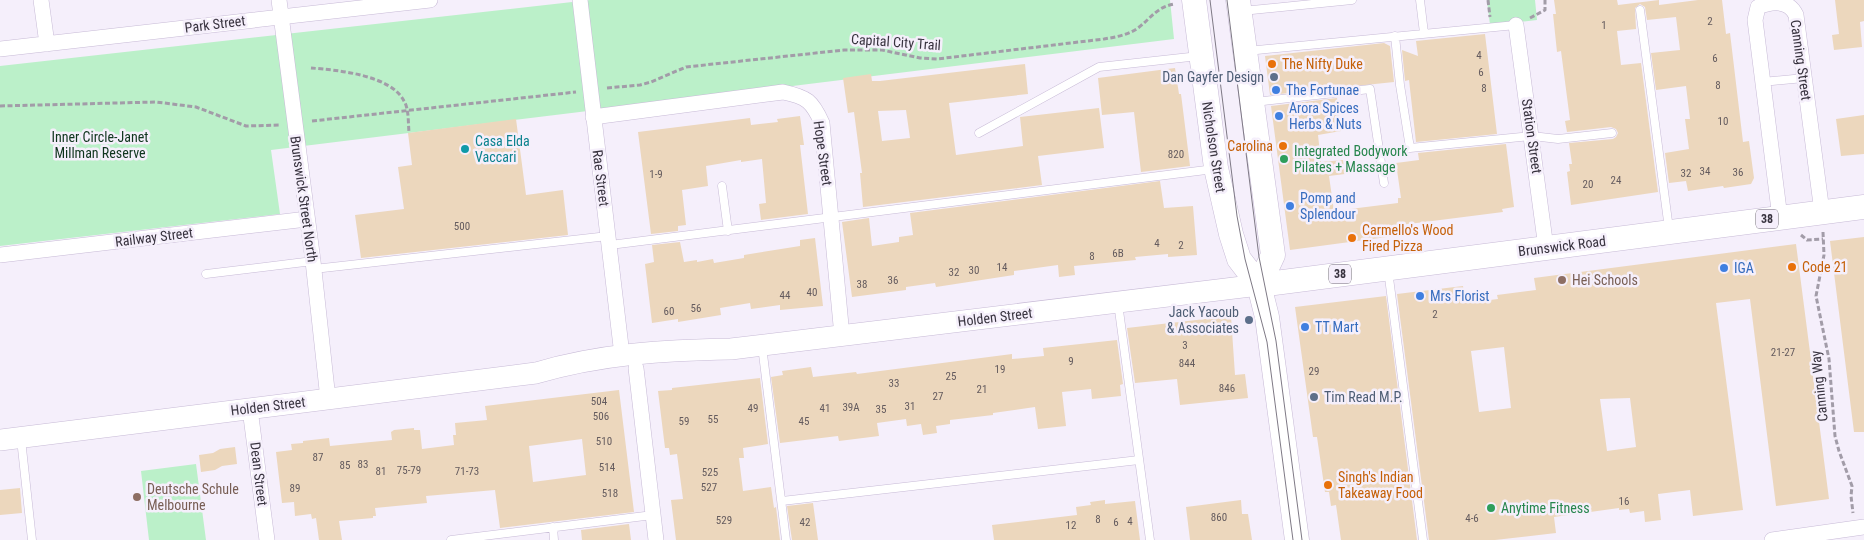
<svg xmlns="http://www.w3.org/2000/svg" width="1864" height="540" font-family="'Roboto Condensed',sans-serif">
	<rect width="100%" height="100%" fill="#f5effb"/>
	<path fill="#bbf0c9" d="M590 0H1170L1174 39 271 150 280 214 0 246V66Z
		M1487 0H1535L1537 20 1490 25Z
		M196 464 206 540H149L141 471Z"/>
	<path fill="#ecd7bd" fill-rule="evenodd" d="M1554 0H1617L1618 5 1659 0V5L1698 0H1722L1726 34 1730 33 1743 142 1749 141 1754 178 1751 184 1724 188 1723 186 1688 191 1686 181 1669 183 1665 153 1689 149 1685 119H1690L1686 86 1656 90 1651 53 1680 50 1676 17 1647 20 1645 7 1640 4 1635 8 1636 29 1617 31 1621 65 1641 63 1658 192 1571 205 1567 172 1570 171 1569 164H1572L1569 143 1613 139 1616 137 1618 133 1616 129 1611 127 1567 132 1565 121 1570 120 1561 51 1557 52 1553 14H1556Z
		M1835 0H1864V21L1860 22 1862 47 1834 50 1832 35 1839 34Z
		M1485 34 1497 134 1416 142 1409 80 1405 81 1402 50 1418 56 1416 41Z
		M1384 43 1390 46 1394 82 1270 95 1265 56Z
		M1025 64 1028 94 949 103 956 155 1023 146 1020 117 1099 108 1104 148 1038 156 1042 185 863 207 860 173H862L854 112 848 113 843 78 871 74 872 81H880ZM906 110 910 138 882 141 878 111Z
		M1175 68 1179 94H1181L1190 166 1141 172 1134 112 1102 115 1098 78Z
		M1337 98 1341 131 1318 135 1321 162 1343 160 1345 174 1329 176 1334 211 1398 203V198H1401L1396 163 1419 160 1418 153 1506 144 1514 207 1502 209 1503 212 1401 225 1402 235 1290 250 1271 106Z
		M1864 115V154L1841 156 1836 119Z
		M800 116 804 145H800L808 214 761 220 759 204 766 203 762 159 741 162V160L706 166 708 186 682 190 686 225 678 226V231L651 234 638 132 750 118 751 125 778 122 777 119Z
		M516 119 526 195 563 190 568 235 361 258 355 215 404 209 398 167 412 165 408 133Z
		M1160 181 1164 208 1193 206 1197 255 1168 257V254L1135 257 1136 260 1074 266 1075 275 1059 277 1058 265 1014 271V275L936 287 935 283 906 287V290L852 297 842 222 869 218 872 246 899 242V237L913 235 910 213Z
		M1864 237V432H1854L1830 241Z
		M815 238 823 306 780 310V305L751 309 750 303 720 308 721 315 678 322V319L652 323 645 264 654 262 652 245 680 242 684 262 697 260V262L713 259 714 263 744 258V255L800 246V240Z
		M1796 244 1829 499 1776 506 1750 299 1716 303 1743 510 1693 516 1690 490 1658 494 1661 520 1645 522 1644 511 1630 513 1629 509 1619 510V508L1554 517 1556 533 1495 540H1429L1397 294 1463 286 1465 303 1498 299 1497 295 1536 290 1534 278ZM1504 347 1511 408 1479 412 1471 351ZM1630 398 1636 447 1607 451 1600 399Z
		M1386 296 1417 540H1341L1336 505 1331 506 1329 492H1325L1317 437H1313L1295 307Z
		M1231 316 1235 375 1245 374 1248 398 1180 405 1177 379 1135 383 1127 328Z
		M1117 340 1123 384 1120 385 1121 396 1092 399 1091 389 1062 392 1066 426 1038 429 1035 407 993 413V415L950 420V424L936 426 937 433 923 435 921 424 907 426 906 419 877 423 879 436 839 441 838 436 780 443 771 377 783 375 782 371 811 367 813 377 856 372 857 374 1012 354V359L1044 356 1043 348Z
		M760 378 768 444 743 448 744 458H739L743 491 771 487 774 508 776 507 780 540H676L671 500 683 499 677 454 670 455 669 448H665L658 391 672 390V388Z
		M619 390 634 512 500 528 495 490 426 496 427 503 375 508 376 516H373V518L339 521 342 540H319L316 518 312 519 311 514 295 516 294 502 282 503 276 452 292 450 291 444 303 443V441L329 438 330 446 371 442 392 440 391 432 394 430 414 428V430H420L422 449 454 445 453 435H456L455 423 487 420 485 406ZM582 439 586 475 533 482 529 446Z
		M235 447 237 464 222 466 215 470 201 472 199 455 213 453 220 449Z
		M20 488 22 513 0 515V490Z
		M1105 500V504L1135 501 1140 540H994L992 525 1077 515 1076 507 1091 505 1090 502Z
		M1241 500 1242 514H1248L1252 540H1190L1186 507Z
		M813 503 818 540H792L787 506Z
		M629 524 631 540H582L581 530Z"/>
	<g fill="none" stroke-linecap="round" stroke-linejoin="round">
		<g stroke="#c7bad6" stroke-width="9">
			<path id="lane" d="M1420 0 1424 33
				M1640 10 1669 229
				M1242 11 1352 0
				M1395 36 1400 85 1410 148 1532 136 1558 139 1612 133
				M1247 51 1516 25
				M1762 82 1804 78
				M1255 102 1370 89 1384 183
				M979 133 1099 67 1199 56
				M722 186 728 231
				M610 245 1214 169
				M314 269 608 236
				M1388 270 1423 540
				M206 274 313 261
				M1118 303 1150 540
				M762 346 786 540
				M21 439 32 540
				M782 501 1139 460
				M553 527 554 540
				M451 540 653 515"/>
		</g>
		<g stroke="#c7bad6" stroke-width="16">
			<path id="street" d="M41 0 47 44
				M279 0 313 261 328 399
				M580 0 622 355
				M1516 25 1546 248
				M0 49 430 0
				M593 117 783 92C807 97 812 101 822 123L842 336
				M1780 218 1755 20 1758 7C1773 1 1789 0 1796 15L1822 212
				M0 255 307 219
				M636 368 656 540
				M250 409 267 540
				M1772 540 1864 527"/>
		</g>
		<g stroke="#c7bad6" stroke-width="22">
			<path id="secondary" d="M0 440 536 373C600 354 665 350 731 349L1259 285"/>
		</g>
		<g stroke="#c7bad6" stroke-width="25">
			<path id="primary" d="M1194 0 1216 168 1231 234 1239 259 1259 285 1267 317 1297 540
				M1238 0 1273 255 1259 285
				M1259 285 1864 207"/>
		</g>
		<path stroke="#a29ca8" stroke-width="3" stroke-dasharray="5 2.5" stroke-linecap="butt" d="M1488 0 1490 17
			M1530 18 1545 10V0
			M311 68C337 70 391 75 404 101 409 109 408 122 409 132
			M607 88 640 85 651 82 686 67 844 50H882L920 58 937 59 1104 39C1116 37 1128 35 1138 28 1151 18 1157 7 1174 4
			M0 106 156 102 196 107 246 126 280 125
			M312 121 576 92
			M1823 232 1824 255 1816 296 1829 359 1835 436 1839 451 1852 486 1851 496 1853 513
			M1801 235 1807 240 1823 239"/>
		<use href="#lane" stroke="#fff" stroke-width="8"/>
		<use href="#street" stroke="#fff" stroke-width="15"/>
		<use href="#secondary" stroke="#fff" stroke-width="21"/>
		<use href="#primary" stroke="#fff" stroke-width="24"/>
		<path stroke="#7e7985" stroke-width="1" d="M1210 0 1237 216 1245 259 1267 342 1293 540
			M1227 0 1259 257 1276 341 1302 540"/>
	</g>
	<g fill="#e8710a" stroke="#f5effb" stroke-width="2">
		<circle cx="1272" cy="64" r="5"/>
		<circle cx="1283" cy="146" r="5"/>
		<circle cx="1352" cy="238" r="5"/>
		<circle cx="1792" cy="267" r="5"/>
		<circle cx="1328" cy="485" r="5"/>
	</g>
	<g fill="#5c6f8a" stroke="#f5effb" stroke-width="2">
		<circle cx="1274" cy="77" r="5"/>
		<circle cx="1249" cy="320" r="5"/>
		<circle cx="1314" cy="397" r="5"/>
	</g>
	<g fill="#3f7fe0" stroke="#f5effb" stroke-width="2">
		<circle cx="1276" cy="90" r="5"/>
		<circle cx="1279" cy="116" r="5"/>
		<circle cx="1290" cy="206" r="5"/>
		<circle cx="1724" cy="268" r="5"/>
		<circle cx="1420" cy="296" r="5"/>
		<circle cx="1305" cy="327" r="5"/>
	</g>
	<circle fill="#0f9aa8" stroke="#f5effb" stroke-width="2" cx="465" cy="149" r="5"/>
	<g fill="#2e9e5b" stroke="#f5effb" stroke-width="2">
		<circle cx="1284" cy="159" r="5"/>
		<circle cx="1491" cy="508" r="5"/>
	</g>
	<g fill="#8d6e63" stroke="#f5effb" stroke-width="2">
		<circle cx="1562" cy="280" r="5"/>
		<circle cx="137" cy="497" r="5"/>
	</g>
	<g text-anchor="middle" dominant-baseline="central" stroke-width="5" stroke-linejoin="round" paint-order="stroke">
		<g font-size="11" fill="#645b5e">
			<text x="1710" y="21">2</text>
			<text x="1604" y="25">1</text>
			<text x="1479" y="55">4</text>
			<text x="1715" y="58">6</text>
			<text x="1481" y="72">6</text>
			<text x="1718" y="85">8</text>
			<text x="1484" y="88">8</text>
			<text x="1723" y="121">10</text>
			<text x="1176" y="154">820</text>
			<text x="1705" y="171">34</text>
			<text x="1738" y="172">36</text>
			<text x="1686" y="173">32</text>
			<text x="656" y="174">1-9</text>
			<text x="1616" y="180">24</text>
			<text x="1588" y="184">20</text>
			<text x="462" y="226">500</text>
			<text x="1157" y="243">4</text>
			<text x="1181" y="245">2</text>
			<text x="1118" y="253">6B</text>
			<text x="1092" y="256">8</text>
			<text x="1002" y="267">14</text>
			<text x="974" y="270">30</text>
			<text x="954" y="272">32</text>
			<text x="893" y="280">36</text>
			<text x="862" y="284">38</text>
			<text x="812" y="292">40</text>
			<text x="785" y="295">44</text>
			<text x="696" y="308">56</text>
			<text x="669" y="311">60</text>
			<text x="1435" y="314">2</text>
			<text x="1185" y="345">3</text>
			<text x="1783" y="352">21-27</text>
			<text x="1071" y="361">9</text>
			<text x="1187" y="363">844</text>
			<text x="1000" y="369">19</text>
			<text x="1314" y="371">29</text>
			<text x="951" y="376">25</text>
			<text x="894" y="383">33</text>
			<text x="1227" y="388">846</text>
			<text x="982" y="389">21</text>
			<text x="938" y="396">27</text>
			<text x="599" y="401">504</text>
			<text x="910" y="406">31</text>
			<text x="851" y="407">39A</text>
			<text x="753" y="408">49</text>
			<text x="825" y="408">41</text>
			<text x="881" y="409">35</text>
			<text x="601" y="416">506</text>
			<text x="713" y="419">55</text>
			<text x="684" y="421">59</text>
			<text x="804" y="421">45</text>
			<text x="604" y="441">510</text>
			<text x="318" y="457">87</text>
			<text x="363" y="464">83</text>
			<text x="345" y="465">85</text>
			<text x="607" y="467">514</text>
			<text x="409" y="470">75-79</text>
			<text x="381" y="471">81</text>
			<text x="467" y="471">71-73</text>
			<text x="710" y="472">525</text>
			<text x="709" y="487">527</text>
			<text x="295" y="488">89</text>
			<text x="610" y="493">518</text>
			<text x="1624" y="501">16</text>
			<text x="1219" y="517">860</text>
			<text x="1472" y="518">4-6</text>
			<text x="1098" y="519">8</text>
			<text x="724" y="520">529</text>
			<text x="1130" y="521">4</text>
			<text x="805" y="522">42</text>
			<text x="1116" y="522">6</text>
			<text x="1071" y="525">12</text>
		</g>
		<g fill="#f5effb" stroke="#706b77" stroke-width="1">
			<rect x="1756" y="209.5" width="22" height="19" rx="4"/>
			<rect x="1329" y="264.5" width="22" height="19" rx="4"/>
		</g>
		<g font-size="12" font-weight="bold" fill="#37323e">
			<text x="1767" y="219">38</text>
			<text x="1340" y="274">38</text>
		</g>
		<g font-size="14" fill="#37323e" stroke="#f5effb">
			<text transform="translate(215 24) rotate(-7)">Park Street</text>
			<text transform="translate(896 42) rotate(4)">Capital City Trail</text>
			<text transform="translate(1801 60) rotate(82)">Canning Street</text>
			<text transform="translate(1532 136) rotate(82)">Station Street</text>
			<text transform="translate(1214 147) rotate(81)">Nicholson Street</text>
			<text transform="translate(823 153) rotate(82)">Hope Street</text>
			<text transform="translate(601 178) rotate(83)">Rae Street</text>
			<text transform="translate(304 199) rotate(82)">Brunswick Street North</text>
			<text transform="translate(154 237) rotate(-7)">Railway Street</text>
			<text transform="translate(1562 246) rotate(-7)">Brunswick Road</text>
			<text transform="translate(995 317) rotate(-7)">Holden Street</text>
			<text transform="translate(1819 386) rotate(-96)">Canning Way</text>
			<text transform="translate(268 406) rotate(-7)">Holden Street</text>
			<text transform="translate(259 474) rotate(83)">Dean Street</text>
		</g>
		<g font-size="14" fill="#c56008" stroke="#f5effb" text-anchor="start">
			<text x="1282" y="64">The Nifty Duke</text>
			<text x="1273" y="146" text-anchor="end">Carolina</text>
			<text x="1362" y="230">Carmello's Wood<tspan x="1362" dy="16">Fired Pizza</tspan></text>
			<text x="1802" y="267">Code 21</text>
			<text x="1338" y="477">Singh's Indian<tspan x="1338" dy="16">Takeaway Food</tspan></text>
		</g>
		<g font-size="14" fill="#4e5e75" stroke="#f5effb" text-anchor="end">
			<text x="1264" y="77">Dan Gayfer Design</text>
			<text x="1239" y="312">Jack Yacoub<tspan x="1239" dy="16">&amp; Associates</tspan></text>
			<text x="1324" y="397" text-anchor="start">Tim Read M.P.</text>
		</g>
		<g font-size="14" fill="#366cbe" stroke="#f5effb" text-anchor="start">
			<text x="1286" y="90">The Fortunae</text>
			<text x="1289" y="108">Arora Spices<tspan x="1289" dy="16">Herbs &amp; Nuts</tspan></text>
			<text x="1300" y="198">Pomp and<tspan x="1300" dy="16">Splendour</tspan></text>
			<text x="1734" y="268">IGA</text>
			<text x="1430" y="296">Mrs Florist</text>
			<text x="1315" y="327">TT Mart</text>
		</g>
		<g font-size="14" fill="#0f351d" stroke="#f5effb">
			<text x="100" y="137">Inner Circle-Janet<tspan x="100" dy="16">Millman Reserve</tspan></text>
		</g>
		<g font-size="14" fill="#0d838f" stroke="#f5effb" text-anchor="start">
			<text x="475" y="141">Casa Elda<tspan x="475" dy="16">Vaccari</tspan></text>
		</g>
		<g font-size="14" fill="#27864d" stroke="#f5effb" text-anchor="start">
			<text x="1294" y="151">Integrated Bodywork<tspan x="1294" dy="16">Pilates + Massage</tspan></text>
			<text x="1501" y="508">Anytime Fitness</text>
		</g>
		<g font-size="14" fill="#785e54" stroke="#f5effb" text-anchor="start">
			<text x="1572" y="280">Hei Schools</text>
			<text x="147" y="489">Deutsche Schule<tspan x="147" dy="16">Melbourne</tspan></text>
		</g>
	</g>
</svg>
